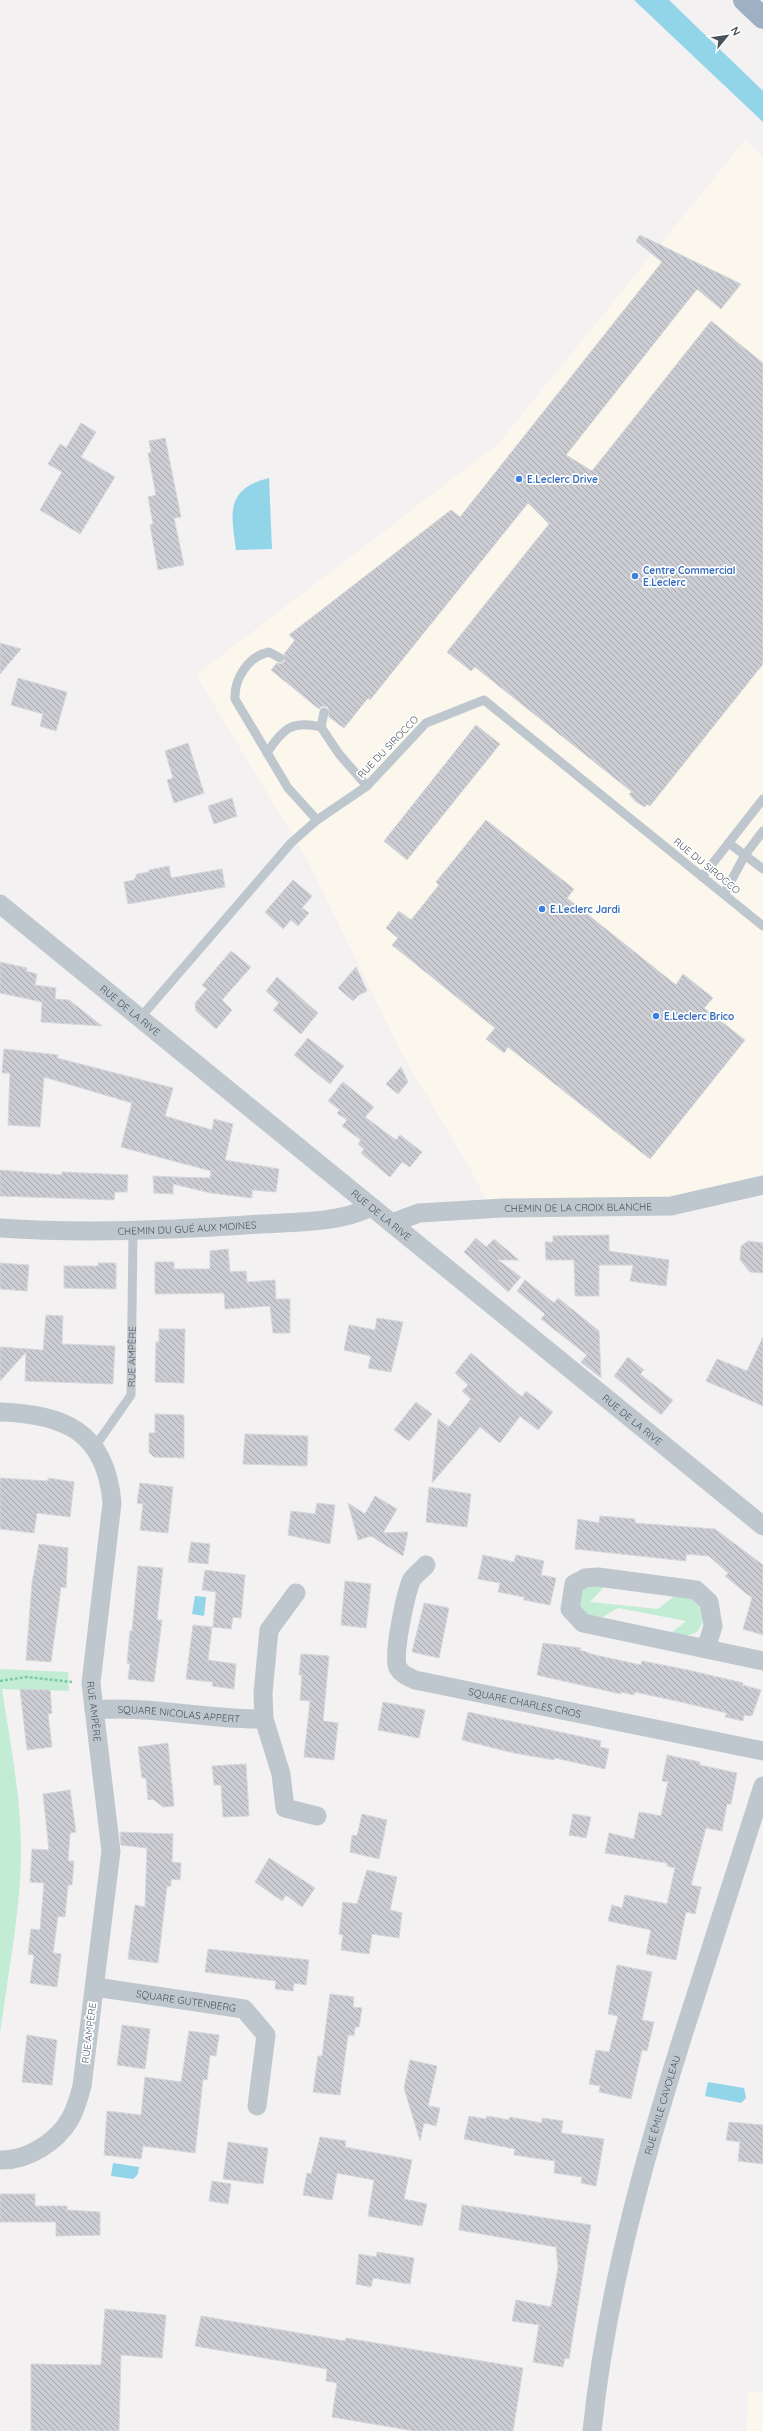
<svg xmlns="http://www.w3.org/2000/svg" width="763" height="2431" font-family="Quicksand,sans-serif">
	<defs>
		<pattern id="building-back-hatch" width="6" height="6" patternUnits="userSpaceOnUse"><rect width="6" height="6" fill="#cbcdd3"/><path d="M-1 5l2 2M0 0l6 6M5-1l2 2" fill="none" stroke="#a7a9ae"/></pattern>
	</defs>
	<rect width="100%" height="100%" fill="#f3f1f1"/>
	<path fill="#fbf7ec" d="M745 140 763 158V1182L671 1206 489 1209 475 1177 402 1054 307 859 196 675 498 444Z
		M748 2391 763 2393V2431H747Z"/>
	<path fill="#c2edd4" d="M605 1586 590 1602 658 1609 678 1593 693 1597 705 1608C702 1633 696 1639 671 1633L686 1621 618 1608 601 1618 583 1614 577 1607 578 1592 584 1587Z
		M0 1669 68 1672 69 1691 2 1689C10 1742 21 1796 21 1849 21 1909 8 1974 0 2034Z"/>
	<path fill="#92d4e8" d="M634 0H669L763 91V122Z
		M269 478 272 549 236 550C231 513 225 489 269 478Z
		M195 1596 206 1597 204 1616 192 1614Z
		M708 2082 744 2088 746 2098 741 2103 705 2096Z
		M113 2163 139 2167 138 2174 133 2179 111 2176Z"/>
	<path fill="url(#building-back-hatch)" stroke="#d5d7dc" d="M640 235 741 284 721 309 697 289 566 455 592 471 711 321 763 363V664L650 806 647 804 645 807 636 802 629 794 632 792 475 667 471 671 447 652 549 524 528 503 370 700 368 698 344 728 329 717 328 707 322 706 319 709 271 670 277 663 281 664 285 661 284 654 295 640 289 635 451 510 460 517 662 262 636 241Z
		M81 423 96 432 81 457 115 477 80 534 40 510 62 472 48 464 60 444 66 448Z
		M165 438 181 517 174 518 184 565 158 570 150 525 153 524 148 497 156 495 148 453 151 452 149 441Z
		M0 643 21 649 0 674Z
		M18 678 67 692 56 731 40 726 43 714 11 705Z
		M476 725 500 744 407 860 384 841Z
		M188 743 204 793 174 803 167 780 173 778 165 751Z
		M232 798 237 816 214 824 208 806Z
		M486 820 574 889 567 898 676 985 683 974 713 998 704 1008 745 1040 650 1159 508 1047 504 1053 486 1039 495 1028 392 945 398 938 386 928 399 911 411 920 439 885 436 882Z
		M169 866 171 878 222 869 225 887 128 904 124 882 134 880 137 874 149 872V870Z
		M293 880 312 896 302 908 309 913 298 926 291 920 283 929 265 912Z
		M231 951 251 967 222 1000 232 1010 216 1029 196 1011 195 1003 207 989 202 985Z
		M0 962 27 968 26 971 37 974 35 985 56 988 55 999 69 1000 102 1026 41 1022 42 1002 0 993Z
		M356 967 367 991 359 995 353 1001 338 988Z
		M277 977 318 1013 301 1034 273 1010 279 1003 266 991Z
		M308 1038 344 1066 330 1084 294 1055Z
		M4 1049 58 1055 57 1058 173 1088 165 1116 212 1130 214 1119 233 1124 225 1160 279 1169 276 1192 252 1190V1198L211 1193 173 1184V1194L154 1193 153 1176 173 1177V1180V1177L210 1178 211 1171 121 1147 132 1103 44 1077 40 1127 8 1125 10 1073H2Z
		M401 1067 408 1082 398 1094 386 1084Z
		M343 1082 374 1107 365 1117 396 1140 400 1135 422 1152 410 1167 402 1162 390 1177 361 1153 364 1149 358 1144 361 1140 342 1126 347 1120 337 1113 340 1110 328 1101Z
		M0 1170 62 1175V1172L128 1175 127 1192H115L114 1200 0 1196Z
		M609 1235V1251L669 1260 666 1286 630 1281 633 1265H599V1296H575L574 1260H546L545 1242H553V1236Z
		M476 1238 486 1247 494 1239 519 1260H498L521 1277 508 1292 464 1252Z
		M748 1241 763 1243V1273L750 1272 740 1260 741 1246Z
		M228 1249 230 1272 246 1271 247 1282 275 1280 276 1299H290V1333H273L270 1306 225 1309 224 1293 155 1294V1262H174V1269H210V1251Z
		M0 1263 29 1265 27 1291 0 1289Z
		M98 1263H116V1289L64 1288V1266H98Z
		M525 1280 554 1303 558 1298 599 1331 601 1378 581 1362 587 1355 541 1319 545 1314 517 1291Z
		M46 1315 63 1316 62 1344 115 1346 113 1384 25 1381 26 1352 0 1381V1347L43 1350Z
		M377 1318 403 1322 391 1372 368 1368 371 1356 344 1350 349 1325 375 1330Z
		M159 1329H185L184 1383 155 1382 156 1342H159Z
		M763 1337V1406L706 1381 717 1359 747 1371Z
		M471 1353 522 1397 526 1391 553 1412 538 1430 520 1416 500 1443 480 1427 432 1483 438 1419 449 1427 471 1399 462 1391 468 1385 455 1373Z
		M628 1357 644 1370 640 1374 673 1400 661 1415 614 1376Z
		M416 1402 432 1414 409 1441 394 1430Z
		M155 1414 184 1415V1458L154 1457 149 1452V1433H155Z
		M245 1434 308 1436 307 1466 243 1464Z
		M0 1478 48 1481V1478L74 1482 70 1517 37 1513 34 1533 0 1529Z
		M140 1483 173 1487 168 1533 140 1530 143 1504 137 1503Z
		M429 1487 471 1494 467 1527 426 1522Z
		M375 1496 397 1509 383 1533 408 1532 403 1556 371 1536 358 1540 348 1503 365 1514Z
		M317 1503 335 1505 330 1544 288 1535 291 1511 315 1514Z
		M600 1516 635 1519V1523L715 1529 763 1565V1635L743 1629 752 1598 725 1576 728 1573 709 1556 686 1554V1561L575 1549 578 1519 599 1523Z
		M191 1542 210 1544 208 1564 188 1562Z
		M39 1544 68 1548 66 1588 61 1587 51 1662 26 1660 32 1583Z
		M483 1555 514 1562 516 1555 544 1561 541 1575 556 1578 550 1605 524 1600V1597L498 1592 500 1583 478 1579Z
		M138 1566 163 1568 157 1620H162L154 1682 128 1679 130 1664 127 1663 130 1631H132Z
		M205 1570 245 1575 241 1618 233 1617 231 1629 213 1627 216 1592 202 1590Z
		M345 1581 371 1584 366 1628 341 1625Z
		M424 1603 449 1608 439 1658 412 1652Z
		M193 1625 212 1627 208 1660 236 1664 234 1689 212 1686 213 1682 186 1679Z
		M543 1643 581 1648 580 1650 595 1655 641 1665 642 1661 688 1670 743 1683 742 1685 761 1690 752 1716 744 1715 743 1721 725 1717 727 1713 681 1702 635 1692 634 1695 621 1692V1694L537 1675Z
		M301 1654 329 1656 323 1721 338 1723 334 1760 304 1757 310 1701 300 1700 302 1675H299Z
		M20 1689 50 1690 52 1713 48 1714 52 1747 27 1750Z
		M383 1702 425 1710 419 1738 378 1730Z
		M468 1712 601 1741 600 1747 609 1749 605 1769 555 1758 554 1760 514 1753 462 1740Z
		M168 1743 174 1806 163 1807 153 1799 148 1800 146 1778H142L138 1747Z
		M667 1755 700 1762V1765L737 1773 731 1804H727L722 1831 706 1828 691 1885 701 1887 695 1914 686 1912 676 1960 646 1954 651 1930 608 1921 612 1905 622 1908 625 1895 667 1904 675 1868 667 1866V1863L605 1853 609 1833 634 1839 639 1812 661 1816 668 1782 662 1781Z
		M246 1764 249 1816 223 1817 221 1785H214L212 1766Z
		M70 1790 76 1832 70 1833 68 1861H74L72 1885H68L65 1917 58 1916 53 1953 61 1954 57 1987 30 1983 34 1955 28 1954 31 1929 40 1930 44 1883 30 1882 32 1849 49 1850 43 1794Z
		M362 1814 387 1820 379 1859 350 1852 352 1835 357 1836Z
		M573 1814 591 1817 586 1838 569 1835Z
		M120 1832 173 1834 172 1862 181 1863 180 1880 171 1879V1886H167L158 1963 128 1959 135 1905 145 1907 147 1848 121 1845Z
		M269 1858 315 1888 302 1907 286 1895 282 1901 255 1882Z
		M367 1870 397 1877 390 1910 402 1913 399 1938 372 1934 369 1954 341 1950 343 1935 339 1934 343 1902 357 1904Z
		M208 1949 309 1960 306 1985 294 1983 293 1991 275 1989 276 1981 205 1972Z
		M617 1965 652 1972 642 2020 654 2022 647 2051 642 2050 631 2099 599 2092 600 2086 589 2084 596 2050 609 2052 618 2016 608 2014Z
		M330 1994 354 1997 353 2007 362 2008 359 2027H355L354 2036 348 2035 340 2095 313 2092 318 2056H322Z
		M122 2025 150 2029 145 2069 117 2065Z
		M189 2031 219 2035 216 2056 210 2055 207 2080 203 2079 195 2153 143 2146 141 2159 104 2155 107 2111 141 2115 145 2077 181 2082Z
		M27 2035 57 2040 52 2085 22 2082Z
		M410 2060 437 2066 428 2106 440 2108 436 2126 424 2123 420 2141 404 2088Z
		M469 2116 486 2119 487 2116 509 2120 510 2117 542 2123V2118L563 2121 561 2133 604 2139 596 2186 581 2183 582 2177 554 2173 555 2161 514 2155 515 2149 464 2139Z
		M729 2122 763 2125V2164L738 2161 740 2142 726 2140Z
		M320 2137 346 2141 345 2147 412 2160 404 2199 427 2204 422 2226 368 2216 374 2180 337 2173 332 2200 303 2195 307 2173 311 2174Z
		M228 2142 268 2148 263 2184 223 2179Z
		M212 2181 231 2184 228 2204 209 2201Z
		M0 2194H35V2206H67V2210L100 2212V2235L56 2236V2222H0Z
		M462 2205 591 2225 569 2359 565 2358 563 2367 533 2362 539 2325 512 2321 516 2300 551 2307 558 2268 556 2247 459 2230Z
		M377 2252 414 2258 410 2284 373 2278 371 2287 356 2284 359 2254 376 2257Z
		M105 2309 166 2315 162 2358 121 2355 119 2431H31V2364L101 2365Z
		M201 2316 345 2341 346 2338 523 2368 513 2431H414L332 2417 337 2383 326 2381 327 2369 195 2346Z"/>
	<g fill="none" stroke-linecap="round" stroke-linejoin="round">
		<path stroke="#7ccaa5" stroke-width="2.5" stroke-dasharray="3 2" stroke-linecap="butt" d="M0 1681 27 1677 72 1682"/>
		<g stroke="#bfc7ce" stroke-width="9">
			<path d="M280 658 269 652C249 656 234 678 235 699L288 788 317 820"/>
			<path d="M324 712 321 727 339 754 367 786"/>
			<path d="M267 753C282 729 292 720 321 727"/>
			<path d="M730 844 763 869"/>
			<path d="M702 877 763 799"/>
			<path d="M724 894 745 855 763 831"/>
			<path d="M140 1018 291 843 317 820 367 786 426 723 484 700 763 926"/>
			<path id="s1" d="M94 1448 131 1395 133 1232"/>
		</g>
		<g stroke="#bfc7ce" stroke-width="19">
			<path id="s2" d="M0 904 763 1526"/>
			<path id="s3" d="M392 1223 419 1213 502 1208 671 1206 763 1185"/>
			<path id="s4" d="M0 1228C87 1234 174 1230 261 1224 297 1222 339 1223 371 1207"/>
			<path id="s5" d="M0 1412C65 1414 106 1432 112 1503L91 1683 111 1851 82 2086C79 2097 76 2109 70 2119 57 2142 27 2161 0 2160"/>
			<path id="s6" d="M426 1565C422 1570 414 1575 411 1581 406 1594 392 1655 398 1668 402 1675 409 1677 415 1680L763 1751"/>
			<path d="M296 1593 269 1630 263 1693 264 1719 281 1774 285 1808 317 1816"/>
			<path d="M706 1649 713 1626 709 1602 696 1590 598 1577 585 1578 574 1584 570 1609 583 1623 763 1661"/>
			<path id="s7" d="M94 1710C150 1705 207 1720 264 1719"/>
			<path id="s8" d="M95 1987 244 2009 266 2035 257 2106"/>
			<path id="s9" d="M592 2431C606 2295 643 2162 684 2032 710 1950 736 1868 763 1786"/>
		</g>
		<path stroke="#9eb0c4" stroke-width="22" d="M744 0 763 18"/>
	</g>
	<g fill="#3f7fe0" stroke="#fff" stroke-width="1.5">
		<circle cx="519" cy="479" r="4"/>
		<circle cx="635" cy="576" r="4"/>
		<circle cx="542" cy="909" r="4"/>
		<circle cx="656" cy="1016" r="4"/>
	</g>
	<g text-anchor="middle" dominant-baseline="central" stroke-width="3.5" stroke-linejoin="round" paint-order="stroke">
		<g font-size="10" font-weight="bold" fill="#366cbe" stroke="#fff" text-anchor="start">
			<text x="527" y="479">E.Leclerc Drive</text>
			<text x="643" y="570">Centre Commercial<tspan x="643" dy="12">E.Leclerc</tspan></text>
			<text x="550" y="909">E.Leclerc Jardi</text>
			<text x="664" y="1016">E.Leclerc Brico</text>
		</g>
		<g font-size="10" fill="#49535d" stroke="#fff">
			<text transform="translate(388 747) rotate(-46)">RUE DU SIROCCO</text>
			<text transform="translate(707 866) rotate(39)">RUE DU SIROCCO</text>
			<text stroke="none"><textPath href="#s2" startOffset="168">RUE DE LA RIVE</textPath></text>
			<text stroke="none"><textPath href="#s3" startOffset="188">CHEMIN DE LA CROIX BLANCHE</textPath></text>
			<text stroke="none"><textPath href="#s2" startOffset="492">RUE DE LA RIVE</textPath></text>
			<text stroke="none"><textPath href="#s4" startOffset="187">CHEMIN DU GUÉ AUX MOINES</textPath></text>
			<text stroke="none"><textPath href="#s1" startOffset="103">RUE AMPÈRE</textPath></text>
			<text stroke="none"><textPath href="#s2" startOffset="816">RUE DE LA RIVE</textPath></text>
			<text stroke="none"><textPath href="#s6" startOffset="244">SQUARE CHARLES CROS</textPath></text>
			<text stroke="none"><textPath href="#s5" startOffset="373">RUE AMPÈRE</textPath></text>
			<text stroke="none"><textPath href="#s7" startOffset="85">SQUARE NICOLAS APPERT</textPath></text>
			<text stroke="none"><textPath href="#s8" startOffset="92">SQUARE GUTENBERG</textPath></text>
			<text transform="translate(89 2033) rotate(-83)">RUE AMPÈRE</text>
			<text stroke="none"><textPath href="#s9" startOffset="334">RUE ÉMILE CAVOLEAU</textPath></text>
		</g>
	</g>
	<g transform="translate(727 36) rotate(61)" stroke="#ffffff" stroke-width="3" paint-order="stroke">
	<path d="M0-3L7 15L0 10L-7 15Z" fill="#49535d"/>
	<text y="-6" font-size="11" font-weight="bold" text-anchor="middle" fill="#49535d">N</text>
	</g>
</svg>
